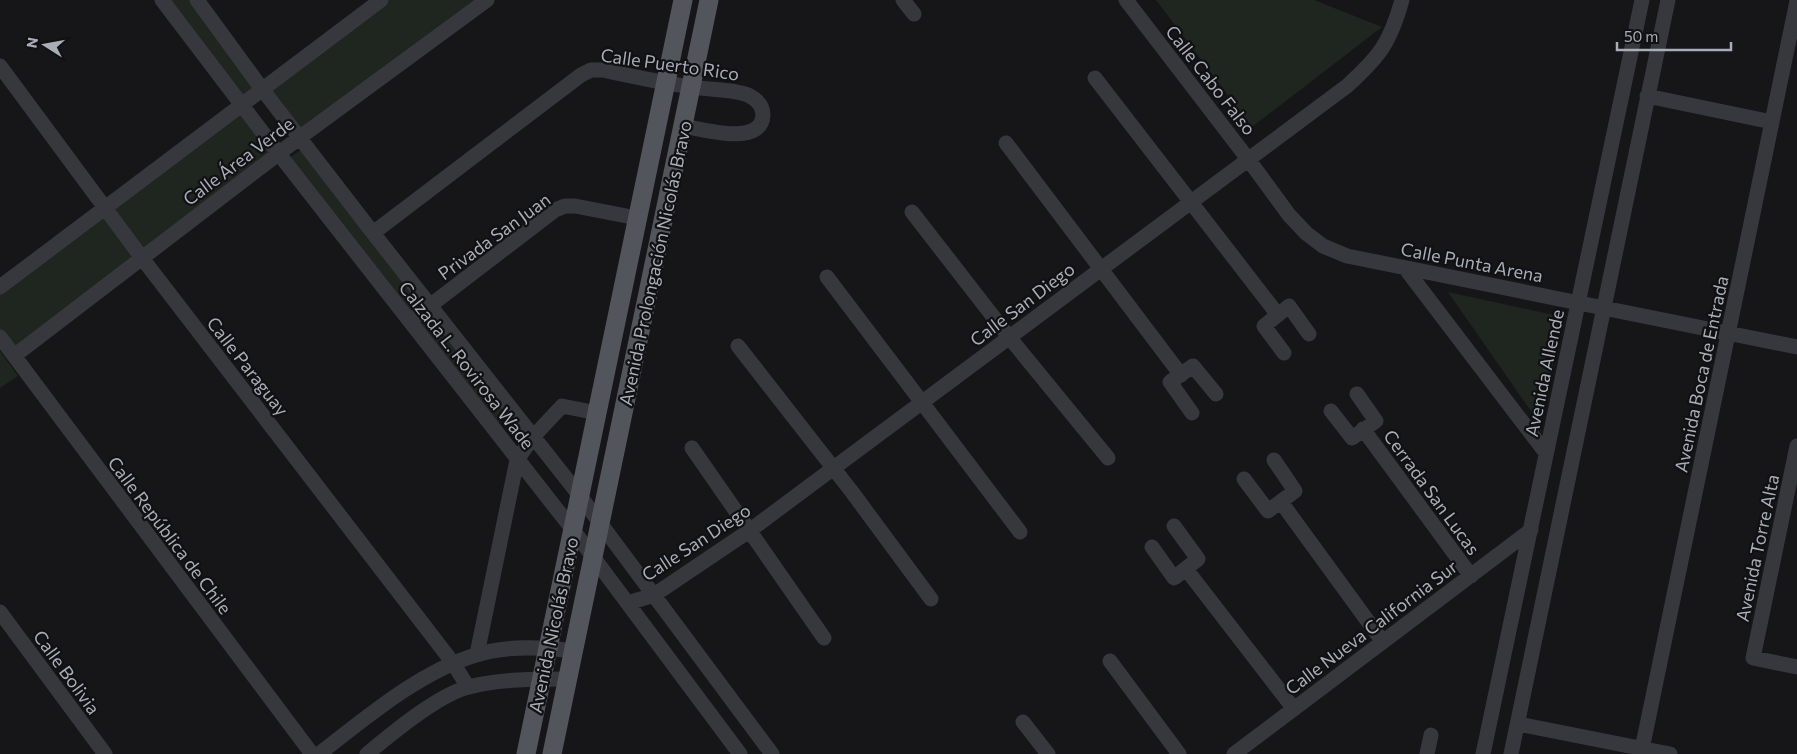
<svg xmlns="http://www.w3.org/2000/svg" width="1797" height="754" font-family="Commissioner,sans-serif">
	<rect width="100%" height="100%" fill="#161618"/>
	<path fill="#1e261f" d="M165 0H195L260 89 242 102Z
		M381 0H486L300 137 263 89Z
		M1156 0H1314L1382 27 1252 127Z
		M241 107 277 154 14 355 0 336V288Z
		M305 147 429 306 409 320 285 161Z
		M1448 292 1563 317 1540 424Z
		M430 307 512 413 493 427 410 321Z
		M0 351 18 376 0 388Z"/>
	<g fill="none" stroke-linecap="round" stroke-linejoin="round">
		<path stroke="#37383d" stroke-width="15" d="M162 0 279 154 573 530 740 754
			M197 0 262 89 373 233 580 496 772 754
			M903 0 914 14
			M1126 0 1248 159 1289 215 1306 233 1323 246 1347 256 1797 347
			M0 66 142 258 453 663 468 687
			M1095 78 1278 315
			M1647 96 1772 122
			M1006 143 1181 375
			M912 212 1009 337 1108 458
			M373 233 581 75 591 70H602C632 76 662 83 692 87 708 90 733 89 748 95 756 99 763 105 763 115 762 147 702 129 683 126
			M1405 268 1546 453
			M827 277 1020 532
			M0 287 381 0
			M410 321 555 210 565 206H575L637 218
			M0 337 312 754
			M738 346 852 492 931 599
			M1284 353 1264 326 1289 306 1309 334
			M14 356 299 138 487 0
			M1331 411 1352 438 1376 421 1357 394
			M1192 413 1170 382 1193 366 1216 394
			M1363 429 1471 576
			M1797 446 1753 658 1797 667
			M692 448 824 638
			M1244 479 1268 511 1295 491 1274 460
			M1281 502 1383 642
			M1152 547 1174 578 1198 559 1174 526
			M1186 569 1294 709
			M628 603 654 595 749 531 1347 86C1380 56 1390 43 1402 0
			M0 612 105 754
			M477 654 517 460 533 437 562 406 597 413
			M1110 661 1179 754
			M1023 722 1048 754
			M1518 724 1670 754
			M319 754C366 718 419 672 476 655 507 645 542 647 574 651
			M367 754C391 734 439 694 469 687 498 679 538 679 568 679
			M1234 754 1531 530
			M1427 754 1431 735
			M1483 754 1642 0
			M1511 754 1668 0
			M1641 754 1797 1"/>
		<path stroke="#53555c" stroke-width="19" d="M526 754 683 0
			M552 754 709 0"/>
	</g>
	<g text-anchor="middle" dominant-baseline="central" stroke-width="4.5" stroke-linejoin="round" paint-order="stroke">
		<g font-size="18" fill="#a8adb8" stroke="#111113">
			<text transform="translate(670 64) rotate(8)">Calle Puerto Rico</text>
			<text transform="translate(1211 80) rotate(52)">Calle Cabo Falso</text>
			<text transform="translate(238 161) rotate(-37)">Calle Área Verde</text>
			<text transform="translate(494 236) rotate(-36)">Privada San Juan</text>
			<text transform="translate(1472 262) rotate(11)">Calle Punta Arena</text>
			<text transform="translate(655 263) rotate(-78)">Avenida Prolongación Nicolás Bravo</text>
			<text transform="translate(1022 304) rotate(-37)">Calle San Diego</text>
			<text transform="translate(467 365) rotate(52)">Calzada L. Rovirosa Wade</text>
			<text transform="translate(248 366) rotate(52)">Calle Paraguay</text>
			<text transform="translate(1544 373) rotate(-78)">Avenida Allende</text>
			<text transform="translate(1701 374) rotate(-78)">Avenida Boca de Entrada</text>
			<text transform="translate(1432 492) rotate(54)">Cerrada San Lucas</text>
			<text transform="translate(170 535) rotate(53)">Calle República de Chile</text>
			<text transform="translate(696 542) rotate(-33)">Calle San Diego</text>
			<text transform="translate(1757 548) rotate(-78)">Avenida Torre Alta</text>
			<text transform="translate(553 625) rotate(-78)">Avenida Nicolás Bravo</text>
			<text transform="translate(1371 627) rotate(-37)">Calle Nueva California Sur</text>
			<text transform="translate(67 672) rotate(54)">Calle Bolivia</text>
		</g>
	</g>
	<g transform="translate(45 45) rotate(281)" stroke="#111113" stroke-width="4" paint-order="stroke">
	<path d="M0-4L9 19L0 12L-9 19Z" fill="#a8adb8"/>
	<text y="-8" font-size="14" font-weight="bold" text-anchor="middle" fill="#a8adb8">N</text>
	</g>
	<path d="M1617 42v8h114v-8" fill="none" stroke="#a8adb8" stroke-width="2.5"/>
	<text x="1624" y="42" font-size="15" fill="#a8adb8" stroke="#111113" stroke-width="4" paint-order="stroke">50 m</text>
</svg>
